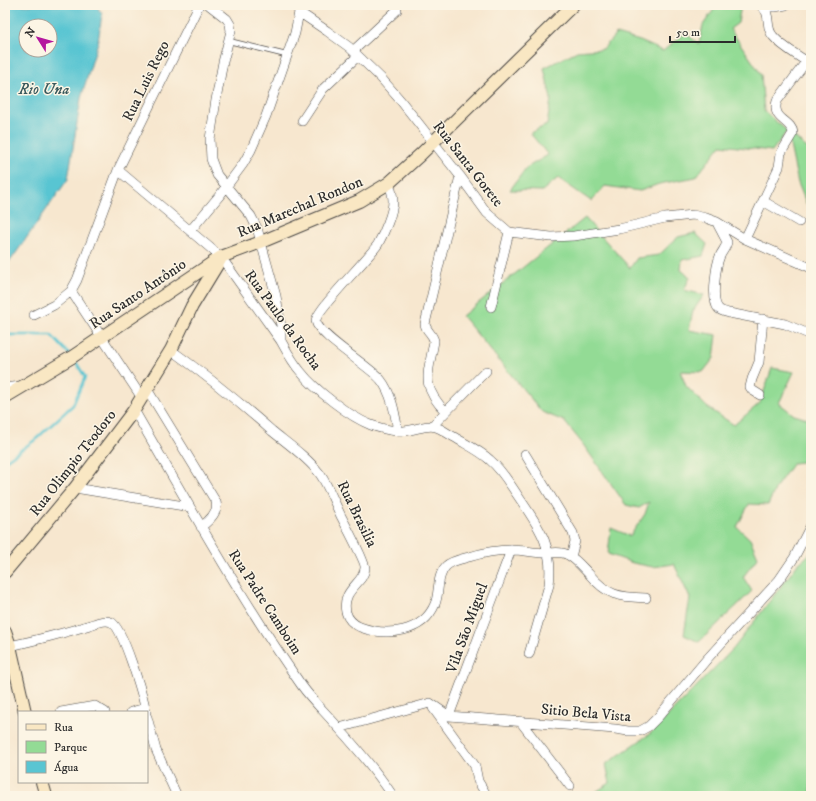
<svg xmlns="http://www.w3.org/2000/svg" width="816" height="801" font-family="'IM FELL DW Pica',serif">
	<rect width="100%" height="100%" fill="#fcf5e5"/>
	<filter id="ink" filterUnits="userSpaceOnUse"><feTurbulence type="fractalNoise" baseFrequency=".025" numOctaves="2"/><feDisplacementMap in="SourceGraphic" scale="8" xChannelSelector="R" yChannelSelector="G"/><feConvolveMatrix kernelMatrix="1 2 1 2 8 2 1 2 1" color-interpolation-filters="sRGB"/></filter>
	<filter id="wash" filterUnits="userSpaceOnUse"><feTurbulence type="fractalNoise" baseFrequency=".012" numOctaves="4" result="noise"/><feDisplacementMap in="SourceGraphic" scale="16" xChannelSelector="R" yChannelSelector="G"/><feGaussianBlur stdDeviation="0.9" result="paint"/><feColorMatrix in="noise" values="0 0 0 0 0 0 0 0 0 0 0 0 0 0 0 0 0 1.4 0 .05"/><feComposite in="paint" operator="in"/></filter>
	<g filter="url(#wash)">
		<rect width="100%" height="100%" fill="#f7e7cf"/>
		<path fill="#93db95" stroke="#5f8360" d="M717 5H741L738 23 730 29 761 74 764 111 807 148 811 147V215L798 183 787 131 772 151 721 145 696 177 659 184 640 191 605 186 591 201 558 178 542 191 510 190 526 168 548 155 530 133 547 125 551 99 544 68 577 51 603 49 616 34 640 41 663 51 685 33 699 44 703 25Z
			M585 218 630 268 637 258 659 255 678 237 695 233 707 244 703 256 682 260 681 270 690 277 684 290 704 295 693 311 689 330 717 335 714 358 703 372 680 371 686 386 707 407 734 425 760 403 772 368 794 372 779 403 794 415 811 420V461L793 463 776 487 768 505 749 504 737 527 750 539 758 557 743 577 752 591 699 642 684 635 690 598 674 564 653 567 633 563 608 554 611 528 630 536 645 514 649 502 639 508 626 505 582 443 564 421 542 412 462 316Z
			M811 553V796H589L610 783 606 764 651 733 734 648 798 564Z"/>
		<path fill="#59c5d2" stroke="#42787e" fill-rule="evenodd" d="M5 5H96L102 14 98 42 81 98 68 179 11 260 5 264ZM26 26H50V50H26Z"/>
		<g fill="none" stroke-linecap="round" stroke-linejoin="round">
			<path stroke="#59c5d2" stroke-width="2.5" d="M5 335H51L69 354
				M5 461 35 440 73 405 85 377 74 359"/>
		</g>
	</g>
	<g filter="url(#ink)">
		<g fill="none" stroke-linecap="round" stroke-linejoin="round">
			<g stroke="#4a4744" stroke-width="6">
				<path id="lane" d="M229 41 286 55"/>
			</g>
			<g stroke="#4a4744" stroke-width="10">
				<path id="street" d="M209 5 227 19 230 24 231 31 223 62 216 100 210 139 211 159 217 175 251 216 257 228 276 296 281 326V341
					M760 5C773 14 764 26 773 36 782 47 798 55 810 64
					M763 7H775L786 5
					M299 12 327 31 349 47 381 78 401 101 460 176 487 213 509 232 551 237 574 236 619 229 665 218 693 215 706 218 717 222 745 239 811 268
					M353 51 397 10
					M302 121 323 89 358 56
					M118 170 221 257 281 341C287 352 293 363 301 372 314 389 350 417 371 425 379 428 389 430 397 431 411 433 426 423 436 427 442 429 448 434 454 437 467 445 479 450 490 460 502 470 509 483 518 496 538 526 554 545 549 585L529 654
					M389 183C391 189 393 195 393 201 393 213 384 233 378 244 369 258 315 311 316 321 318 336 370 366 381 380 392 394 395 414 398 431
					M763 201 799 222
					M717 223 727 242C726 248 722 251 720 256 716 265 711 300 718 308 720 311 725 312 729 313L785 324 811 335
					M190 231 220 195 243 164 251 150 266 116 295 33 299 12 296 5
					M745 239 779 167 781 153 793 133C792 120 771 120 777 101L811 55
					M71 291 142 398
					M491 307 509 232
					M34 315 54 305 71 291 77 280 118 170 199 5
					M171 350C206 375 239 402 272 431 288 444 307 457 320 474 329 487 334 502 341 516 345 524 366 563 365 568 364 584 341 589 346 612 348 620 353 624 360 627 387 637 423 633 435 604 440 592 436 577 446 566 451 561 461 559 469 557 482 553 496 550 511 550 523 550 535 553 547 553 555 553 561 551 568 555 576 559 583 568 589 574 608 596 618 597 646 598
					M5 388 21 386
					M147 389 216 502C219 512 209 521 201 527
					M760 395 752 390 750 387 752 379 759 362 763 319
					M134 410C188 503 240 598 302 686 312 700 325 712 336 725 356 747 376 771 393 796
					M446 412C419 385 429 373 434 341 433 334 426 331 425 324L460 176
					M432 426 486 371
					M525 454 573 533 575 541 571 557
					M75 488 190 507
					M10 646C37 640 64 633 90 625 96 623 105 619 111 622 123 627 143 696 146 712
					M433 708 475 766 478 781 487 796
					M61 712 95 706 105 712
					M131 712 145 708
					M449 716 511 550
					M147 717 156 750 177 796
					M520 721 570 786
					M339 728 430 703 449 716 615 729 628 731H640L649 726 658 717 707 659 779 580 794 558 811 525"/>
			</g>
			<g stroke="#4a4744" stroke-width="14">
				<path id="secondary" d="M5 397 72 357 221 257 261 242 359 201 389 183 421 154 573 5
					M5 572 75 488 134 410 171 350 192 306 220 260
					M5 631 10 646 25 712
					M42 782 46 796"/>
			</g>
			<use href="#lane" stroke="#fff" stroke-width="4.5"/>
			<use href="#street" stroke="#fff" stroke-width="9"/>
			<use href="#secondary" stroke="#f9e7c3" stroke-width="12"/>
		</g>
	</g>
	<g text-anchor="middle" dominant-baseline="central" stroke-width="3" stroke-linejoin="round" paint-order="stroke">
		<g font-size="15" fill="#2b2b2b" stroke="#fcf5e5">
			<text transform="translate(146 81) rotate(-64)">Rua Luis Rego</text>
			<text transform="translate(468 164) rotate(52)">Rua Santa Gorete</text>
			<text transform="translate(300 207) rotate(-23)">Rua Marechal Rondon</text>
			<text transform="translate(138 294) rotate(-34)">Rua Santo Antônio</text>
			<text transform="translate(283 320) rotate(54)">Rua Paulo da Rocha</text>
			<text transform="translate(73 463) rotate(-52)">Rua Olimpio Teodoro</text>
			<text transform="translate(357 514) rotate(64)">Rua Brasilia</text>
			<text transform="translate(265 602) rotate(57)">Rua Padre Camboim</text>
			<text transform="translate(467 628) rotate(-70)">Vila São Miguel</text>
			<text transform="translate(586 713) rotate(5)">Sitio Bela Vista</text>
		</g>
		<g font-size="16" font-style="italic" fill="#39595d" stroke="#fcf5e5">
			<text x="44" y="89">Rio Una</text>
		</g>
	</g>
	<rect width="816" height="801" fill="none" stroke="#fcf5e5" stroke-width="20"/>
	<rect x="18" y="711" width="130" height="72" fill="#fcf5e5" stroke="#a8a49b"/>
	<rect x="26" y="724" width="20" height="6" fill="#f9e7c3" stroke="#a8a49b"/>
	<text x="54" y="731" font-size="12" fill="#2b2b2b">Rua</text>
	<rect x="26" y="741" width="20" height="12" fill="#93db95" stroke="#a8a49b"/>
	<text x="54" y="751" font-size="12" fill="#2b2b2b">Parque</text>
	<rect x="26" y="761" width="20" height="12" fill="#59c5d2" stroke="#a8a49b"/>
	<text x="54" y="771" font-size="12" fill="#2b2b2b">Água</text>
	<g transform="translate(38 38) rotate(307)"><circle r="19" fill="#fcf5e5" stroke="#a8a49b"/>
	<path d="M0-3L7 15L0 10L-7 15Z" fill="#b5179e"/>
	<text y="-6" font-size="11" font-weight="bold" text-anchor="middle" fill="#2b2b2b">N</text>
	</g>
	<path d="M670 36v6h65v-6" fill="none" stroke="#2b2b2b" stroke-width="2"/>
	<text x="676" y="36" font-size="12" fill="#2b2b2b" stroke="#fcf5e5" stroke-width="3" paint-order="stroke">50 m</text>
</svg>
